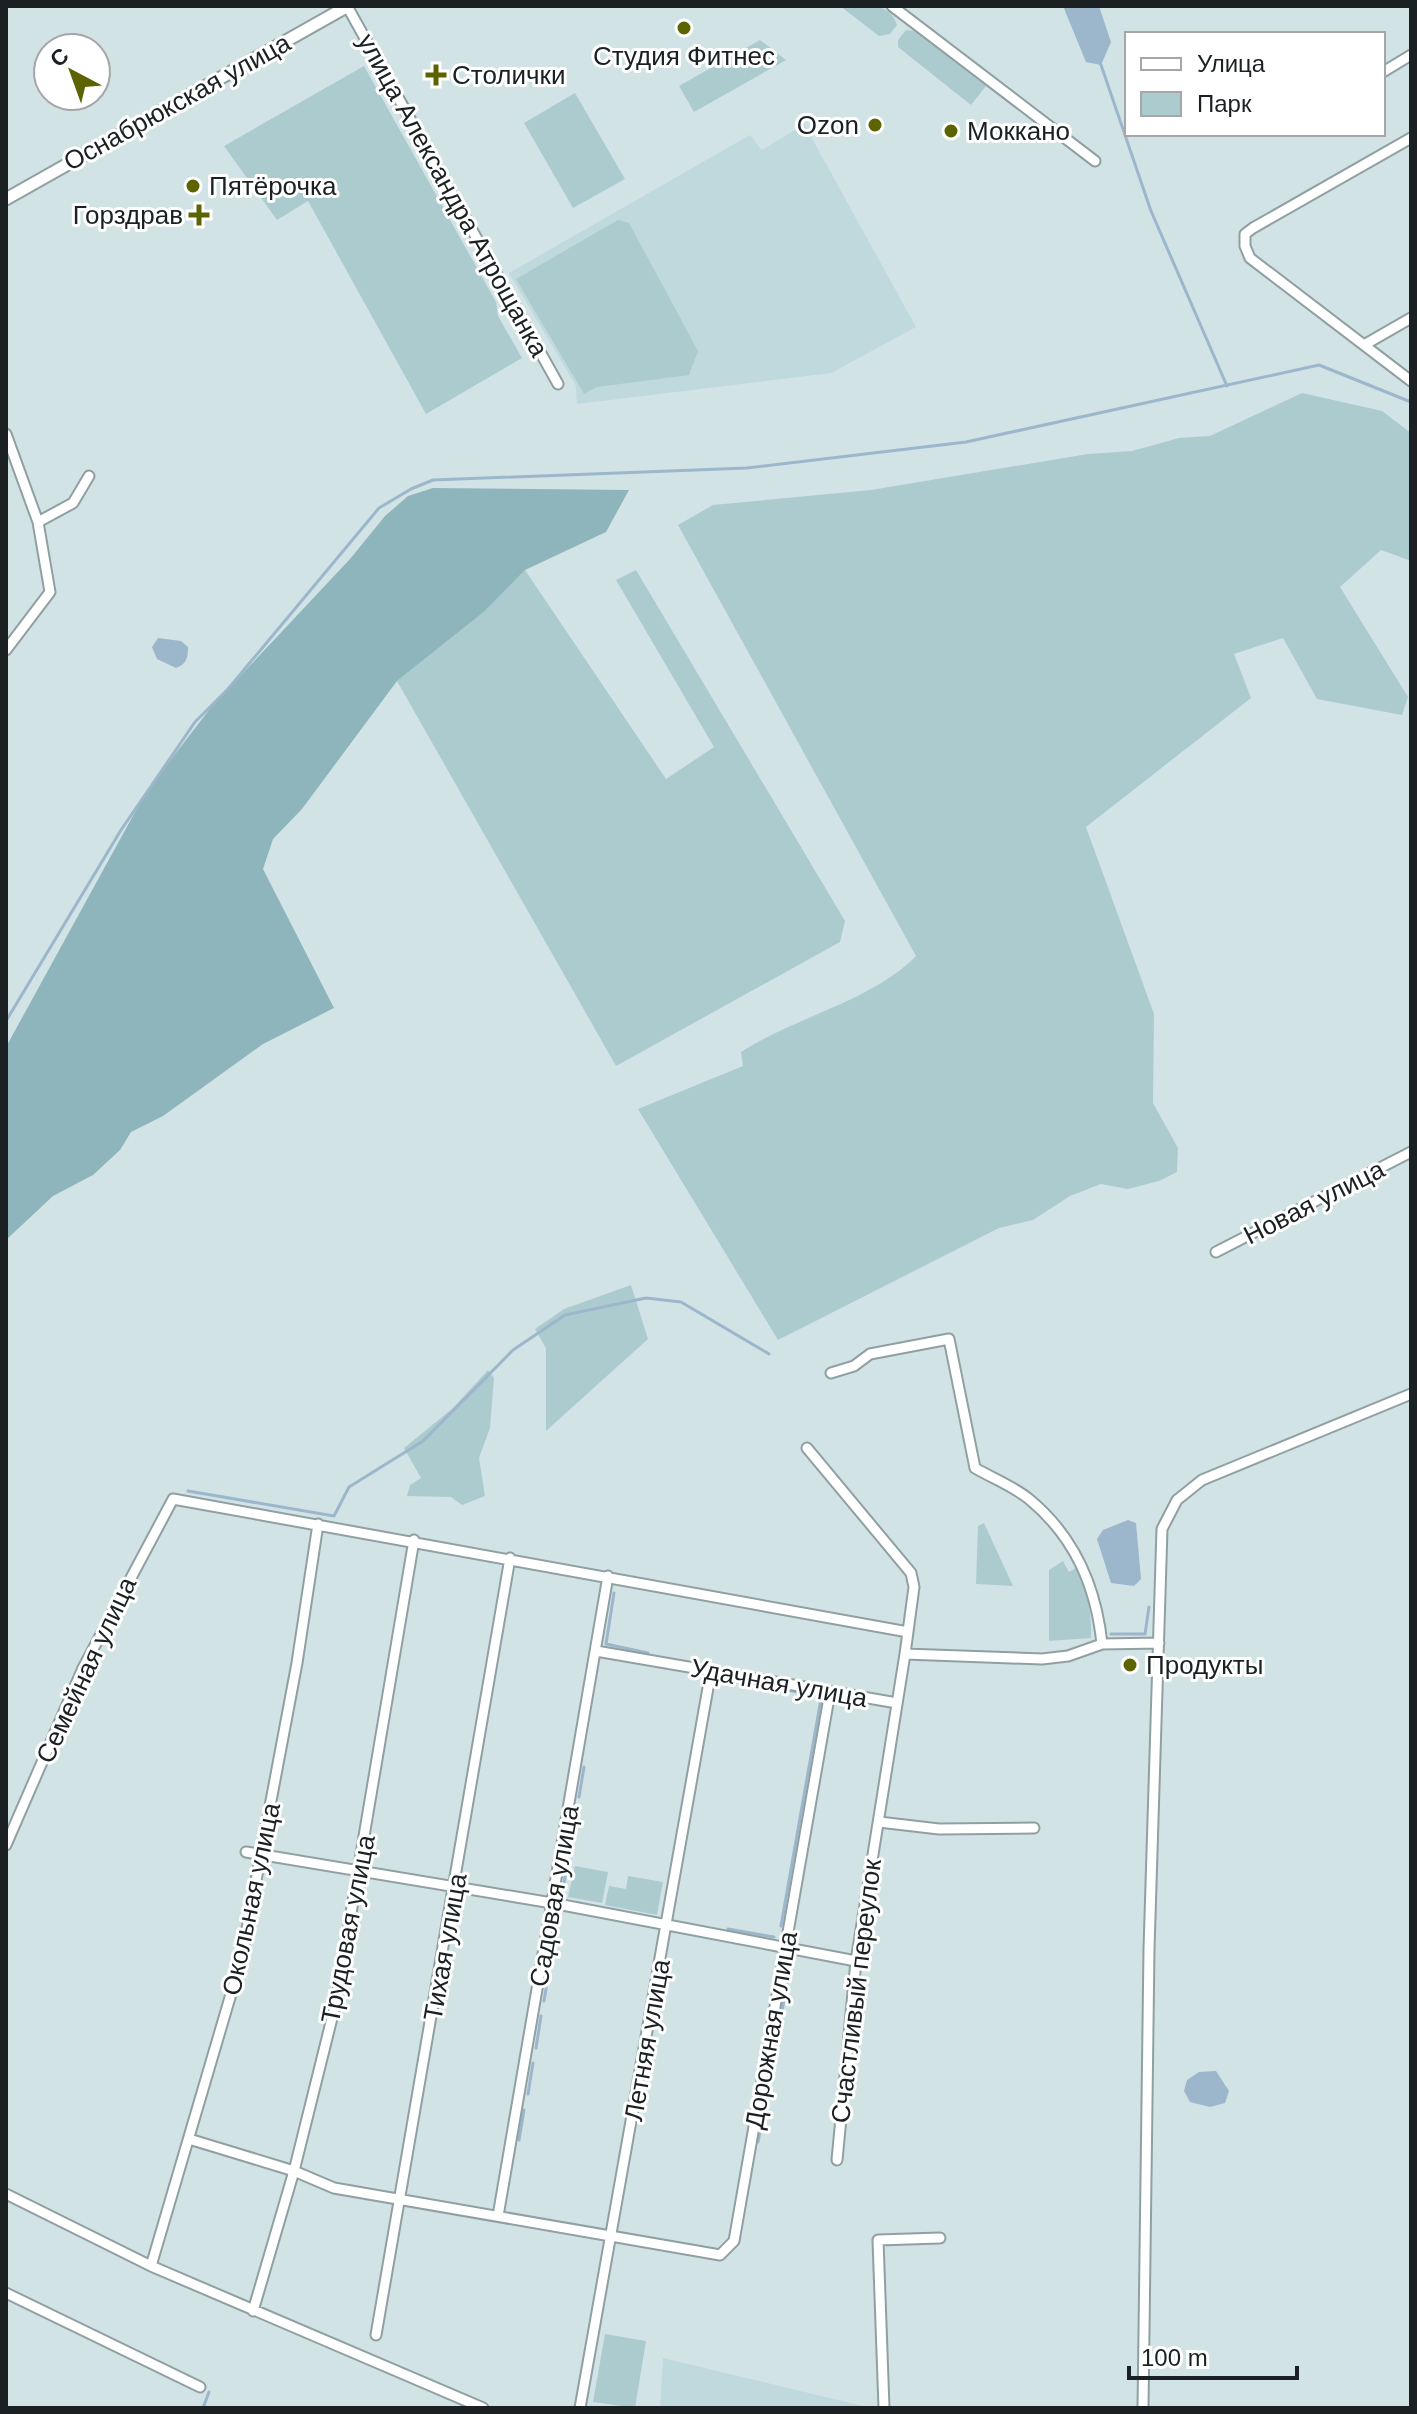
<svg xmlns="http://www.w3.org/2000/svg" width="1417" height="2414" font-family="Arial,sans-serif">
	<rect width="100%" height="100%" fill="#d2e3e6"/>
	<path fill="#bfd9dd" d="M804 124 916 327 831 373 577 404 576 386 509 273 750 135 762 150Z
		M663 2358 871 2408H660Z"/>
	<path fill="#accbcf" d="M840 6C862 6 889 0 897 25L890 34 879 36Z
		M906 30 914 31 986 86 971 105 898 47V40Z
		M760 40 786 60 694 112 679 86Z
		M364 66 496 302 498 316 522 358 426 414 308 201 277 220 224 146Z
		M575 93 625 179 573 208 524 123Z
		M618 220 629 223 698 351 689 375 597 387 584 394 516 279Z
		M1302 393 1382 411 1411 433V561L1381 550 1340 587 1408 697 1402 715 1317 699 1283 638 1234 654 1251 698 1086 827 1154 1014 1153 1103 1178 1148 1177 1172 1159 1181 1128 1189 1101 1184 1070 1196 1033 1220 999 1228 778 1340 638 1109 743 1066 741 1052C795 1017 872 1001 916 956L678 525 713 505 871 490 1088 454 1132 451 1179 438 1210 436Z
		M525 570 666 779 714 747 616 580 636 570 845 921 840 942 616 1066 397 681 485 611Z
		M631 1285 648 1339 546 1431V1348L535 1329 564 1309Z
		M488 1370 494 1378 490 1428 479 1458 485 1496 462 1505 451 1497 407 1496 410 1485 421 1478 404 1448 453 1408Z
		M984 1523 1013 1586 976 1584 978 1526Z
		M1063 1561 1069 1572 1076 1568C1088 1587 1092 1616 1091 1638L1049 1641V1570Z
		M575 1866 608 1872 602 1903 568 1897Z
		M628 1876 663 1882 657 1915 605 1905 609 1886 626 1889Z
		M605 2334 646 2341 635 2408 593 2402Z"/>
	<path fill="#8eb5bb" d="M433 488 629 490 606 532 525 570 485 611 397 681 302 809 273 839 263 869 334 1008 263 1044 163 1116 131 1132 120 1150 93 1175 53 1196 6 1240V1047L146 792 212 706 350 559 385 516 408 496Z"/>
	<path fill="#9cb6cc" d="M1063 6H1099L1111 42 1101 65 1086 62Z
		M158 638 181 641 188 647C188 657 187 664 176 668L157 659 152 647Z
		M1128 1520 1136 1523 1141 1579 1134 1586 1111 1583 1097 1539 1103 1530Z
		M1216 2071 1229 2091 1225 2103 1210 2107 1190 2102 1184 2091 1187 2080 1199 2072Z"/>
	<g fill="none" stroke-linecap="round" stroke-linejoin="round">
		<path stroke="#9cb6cc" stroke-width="3" d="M1100 62 1151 211 1227 386
			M6 1021 121 830 195 722 228 689 379 508 411 489 433 480 747 468 966 442 1319 365 1411 402
			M188 1491 334 1516 349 1487 423 1441 513 1350 565 1315 646 1298 681 1302 769 1354
			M614 1593 606 1644 648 1653
			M1111 1634H1145L1149 1607
			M721 1679 755 1685
			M769 1687 816 1695 821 1699 781 1926
			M579 1797 584 1767
			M570 1846 575 1817
			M561 1899 568 1861
			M728 1929 774 1937
			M552 1954 558 1917
			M544 2001 549 1970
			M536 2048 541 2016
			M528 2094 533 2063
			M519 2140 524 2110
			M758 2142 791 1962
			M203 2408 209 2392"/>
		<g stroke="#90a0a2" stroke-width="13">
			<path id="minor" d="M347 6 558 384
				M892 6 1095 161
				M1383 72 1411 55
				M1411 138 1253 228 1245 234V246L1250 258 1411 381
				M1364 345 1411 318
				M6 434 38 522 50 592 6 650
				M38 522 73 503 89 476
				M1216 1252 1411 1152
				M831 1373 854 1366 870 1354 949 1339 975 1468C992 1478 1013 1486 1029 1499 1075 1537 1096 1586 1102 1644
				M807 1448 911 1573 914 1587 905 1654
				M596 1651 897 1703
				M879 1822 939 1829 1034 1828
				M6 1845 83 1668 173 1499 908 1632
				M246 1852 552 1903 856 1961
				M189 2139 294 2171 334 2188 720 2255 734 2241 830 1692
				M837 2160 856 1961 905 1654 1042 1659 1068 1656 1102 1644 1159 1643
				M6 2194 151 2266 483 2408
				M498 2216 608 1576
				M151 2266 241 1960 297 1663 318 1524
				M6 2293 200 2387
				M253 2311 294 2171 336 2002 414 1540
				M376 2335 510 1558
				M580 2408 711 1671
				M884 2408 878 2240 940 2238
				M1143 2408 1149 1949 1162 1529 1177 1500 1202 1480 1411 1394"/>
		</g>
		<g stroke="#90a0a2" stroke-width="15">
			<path id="tertiary" d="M6 199 348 6"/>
		</g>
		<use href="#minor" stroke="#fff" stroke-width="9"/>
		<use href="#tertiary" stroke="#fff" stroke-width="11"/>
	</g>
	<g fill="#5c6402" stroke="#fff" stroke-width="3">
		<circle cx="684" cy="28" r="8"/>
		<path d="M432 63h8v8h8v8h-8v8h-8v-8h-8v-8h8z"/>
		<circle cx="875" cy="125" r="8"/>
		<circle cx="951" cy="131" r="8"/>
		<circle cx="193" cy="186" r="8"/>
		<path d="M195 203h8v8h8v8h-8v8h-8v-8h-8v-8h8z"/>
		<circle cx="1130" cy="1665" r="8"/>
	</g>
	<g text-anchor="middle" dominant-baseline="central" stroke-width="6" stroke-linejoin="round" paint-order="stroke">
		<g font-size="26" fill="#1b2122" stroke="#fff" text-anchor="start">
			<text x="684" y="56" text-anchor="middle">Студия Фитнес</text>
			<text x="452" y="75">Столички</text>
			<text x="859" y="125" text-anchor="end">Ozon</text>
			<text x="967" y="131">Моккано</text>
			<text x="209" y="186">Пятёрочка</text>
			<text x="183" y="215" text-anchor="end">Горздрав</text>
			<text x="1146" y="1665">Продукты</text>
		</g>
		<g font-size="26" fill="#1b2122" stroke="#fff">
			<text transform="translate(177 102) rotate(-29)">Оснабрюкская улица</text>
			<text transform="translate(453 195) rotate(61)">улица Александра Атрощанка</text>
			<text transform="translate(1314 1202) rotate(-27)">Новая улица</text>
			<text transform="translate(86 1670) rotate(-65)">Семейная улица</text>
			<text transform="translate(779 1683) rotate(10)">Удачная улица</text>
			<text transform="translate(554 1896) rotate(-80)">Садовая улица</text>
			<text transform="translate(251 1899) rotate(-78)">Окольная улица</text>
			<text transform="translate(348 1929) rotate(-79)">Трудовая улица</text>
			<text transform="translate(445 1947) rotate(-80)">Тихая улица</text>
			<text transform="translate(856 1991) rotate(-83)">Счастливый переулок</text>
			<text transform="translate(771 2030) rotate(-80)">Дорожная улица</text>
			<text transform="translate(647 2040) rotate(-80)">Летняя улица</text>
		</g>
	</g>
	<rect width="1417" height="2414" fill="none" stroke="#1b2122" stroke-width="16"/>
	<rect x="1125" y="32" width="260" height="104" fill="#ffffff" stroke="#a4a6a7" stroke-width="2"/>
	<rect x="1141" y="58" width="40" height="12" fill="#ffffff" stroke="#a4a6a7" stroke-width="2"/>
	<text x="1197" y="72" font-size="24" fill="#1b2122">Улица</text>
	<rect x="1141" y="92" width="40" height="24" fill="#accbcf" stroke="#a4a6a7" stroke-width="2"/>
	<text x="1197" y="112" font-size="24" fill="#1b2122">Парк</text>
	<g transform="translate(72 72) rotate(319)"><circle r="38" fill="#ffffff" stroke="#a4a6a7" stroke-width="2"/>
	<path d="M0-6L14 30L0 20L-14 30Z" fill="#5c6402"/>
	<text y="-12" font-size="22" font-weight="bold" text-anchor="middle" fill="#1b2122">С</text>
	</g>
	<path d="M1129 2366v12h168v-12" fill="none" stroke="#1b2122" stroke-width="4"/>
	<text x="1141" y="2366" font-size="24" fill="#1b2122" stroke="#ffffff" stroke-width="6" paint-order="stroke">100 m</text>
</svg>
